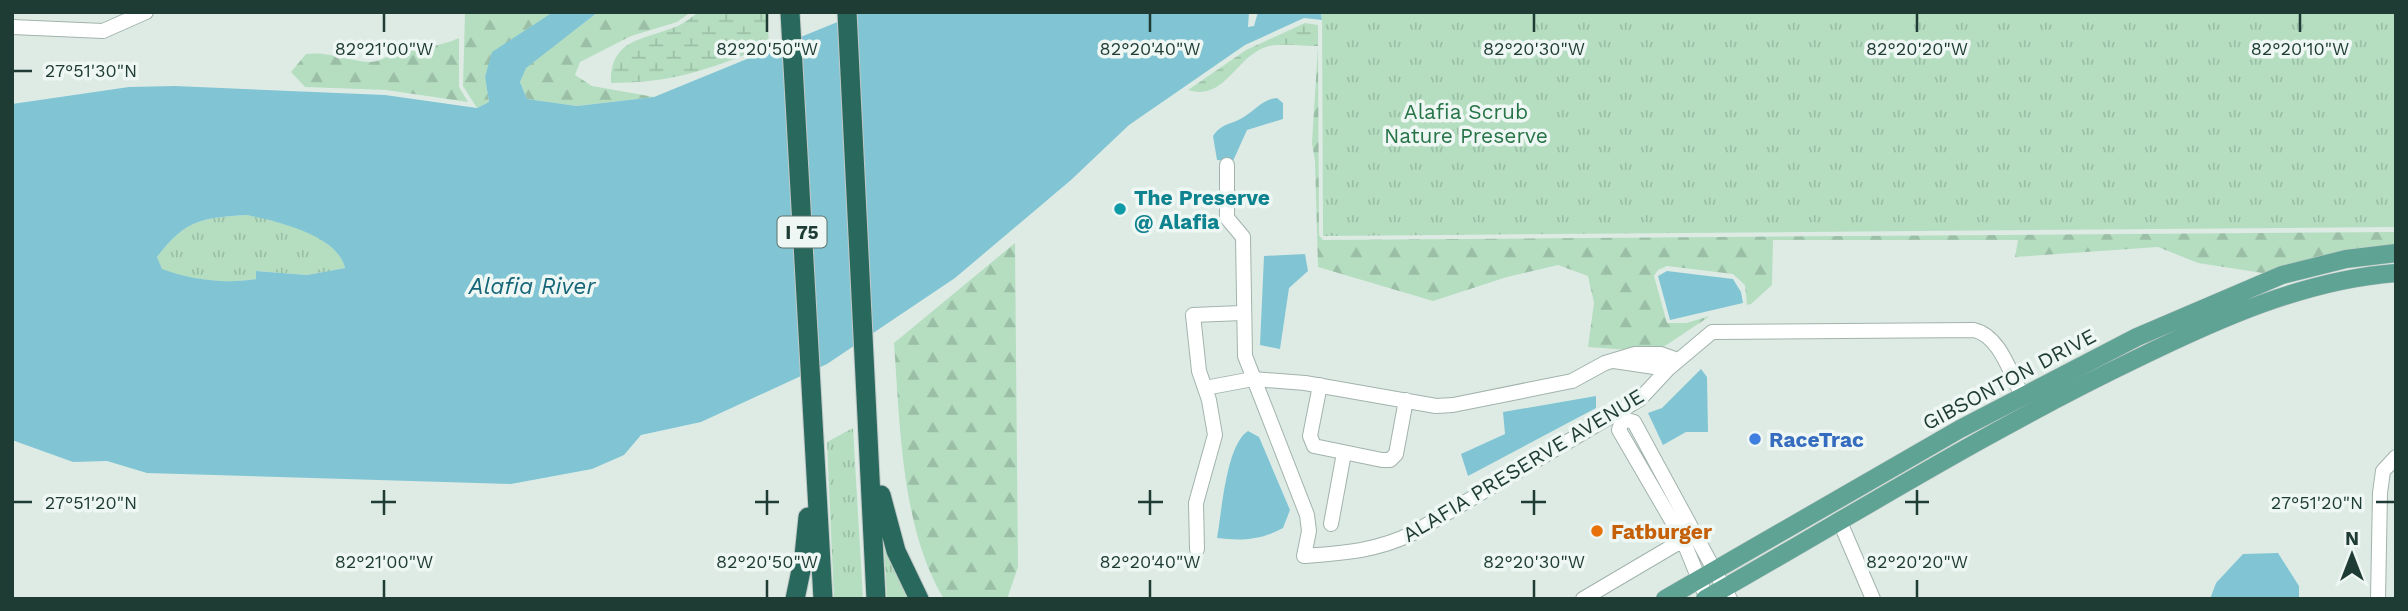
<svg xmlns="http://www.w3.org/2000/svg" width="2408" height="611" font-family="'Work Sans',sans-serif">
	<defs>
		<pattern id="grass-tufts" width="24" height="20" patternUnits="userSpaceOnUse" patternTransform="scale(1.75)"><rect width="24" height="20" fill="#b5dec1"/><path d="M3 7l-1-3M5 7V3M7 7l1-3M15 17l-1-3M17 17v-4M19 17l1-3" fill="none" stroke="#9bbfa6"/></pattern>
		<pattern id="forest-firs" width="22" height="20" patternUnits="userSpaceOnUse" patternTransform="scale(1.75)"><rect width="22" height="20" fill="#b5dec1"/><path d="M5 1l3.5 6h-7zM16 11l3.5 6h-7z" fill="#9bbfa6"/></pattern>
		<pattern id="wetland-marsh" width="20" height="14" patternUnits="userSpaceOnUse" patternTransform="scale(1.75)"><rect width="20" height="14" fill="#b5dec1"/><path d="M1 5h8M5 5V1M11 12h8M15 12V8" fill="none" stroke="#9bbfa6"/></pattern>
	</defs>
	<rect width="100%" height="100%" fill="#deebe5"/>
	<path fill="url(#grass-tufts)" d="M1322 12H2396V227L1323 236Z
		M247 215C275 220 339 235 345 268L307 275 257 271 256 279C225 284 191 280 162 270L157 257C186 219 202 218 247 215Z
		M853 428 863 599H834L827 442Z
		M889 541 915 599H887L884 544Z"/>
	<path fill="url(#forest-firs)" d="M465 12H553L493 52 485 77 489 102 477 108 463 86Z
		M598 12H691L677 22 631 36 580 62 575 75 592 86 654 97 577 106 527 99 520 82 525 68Z
		M459 38V87L468 102 386 90 305 87 291 72 306 54C328 51 348 61 370 62 378 62 384 58 391 55 413 47 438 48 459 38Z
		M1318 46 1319 235 1323 240 2396 232V247L2269 274 2198 263 2158 247 2015 257 2018 240H1773L1772 285 1751 304 1747 305 1745 285 1733 274 1667 266 1658 270 1654 276 1667 323H1686L1710 316 1656 352 1588 347 1594 303 1588 276 1558 265 1507 277 1433 301 1318 267 1315 161 1312 143Z
		M1015 243 1018 567 1007 599H944C901 529 900 423 894 343Z"/>
	<path fill="url(#wetland-marsh)" d="M699 12H767L769 45C711 69 674 83 611 83 610 39 643 40 675 27 684 24 691 17 699 12Z
		M1305 23 1318 25V46C1303 46 1283 43 1269 46 1236 54 1226 102 1188 90L1246 50Z"/>
	<path fill="#81c5d4" fill-rule="evenodd" d="M553 12H598L526 68 520 82 527 99 577 106 654 97 862 12H1249L1248 27 1254 26 1258 12H1321L1322 20 1304 18 1245 45 1129 125 1071 180 955 278 827 364 701 422 641 435 624 455 592 469 511 484 147 473 107 461 73 462 12 440V104L129 87 175 86 385 95 477 108 489 102 485 77 492 52ZM247 215C276 221 338 235 345 268L307 275 256 271V279C225 284 191 280 162 269L157 257C186 219 202 218 247 215Z
		M1277 98 1283 103V119L1247 130 1233 161 1217 160 1213 136C1222 123 1230 125 1242 118 1255 111 1262 99 1277 98Z
		M1305 254 1308 271 1289 288 1280 349 1260 345 1264 256Z
		M1667 271 1733 279 1741 292 1743 303 1670 320 1658 276Z
		M1701 369 1707 377 1708 432H1686L1663 445 1648 413 1662 408Z
		M1596 396V408L1468 476 1461 454 1505 434 1503 412Z
		M1248 431 1259 437 1290 510 1283 528C1261 540 1241 541 1217 538 1222 511 1226 445 1248 431Z
		M2278 553 2299 586V599H2210L2216 583 2243 554Z"/>
	<g fill="none" stroke-linecap="round" stroke-linejoin="round">
		<g stroke="#a1b3ac" stroke-width="16">
			<path id="minor" d="M12 27 103 31 146 12
				M1227 165V218L1243 237 1245 356 1307 515 1309 531 1304 556C1343 553 1377 551 1413 533L1640 399 1668 369 1712 332 1974 330C2000 336 2010 373 2022 395
				M1614 361 1668 369
				M1320 385 1310 436 1314 446 1382 460H1390L1396 454 1406 400
				M1205 388 1253 379 1305 383 1436 406 1453 405 1572 381 1605 363 1635 354H1661L1678 360
				M1619 412 1623 419 1634 422 1730 599
				M1623 419 1619 430 1683 540 1707 599
				M1840 522 1873 599
				M1331 524 1344 453
				M1197 549 1196 503 1215 435 1209 400 1199 371 1193 315 1242 313
				M1583 599 1683 540
				M2378 599 2380 493 2383 471 2396 457"/>
		</g>
		<g stroke="#c0c8c6" stroke-width="19">
			<path id="major" d="M1665 599 1960 429 2137 337 2282 275 2346 259 2396 253
				M1705 599C1848 518 1988 430 2136 359 2218 319 2304 280 2396 273"/>
		</g>
		<g stroke="#c0c8c6" stroke-width="21">
			<path id="highway" d="M790 12 823 599
				M847 12 876 599
				M881 495 896 551 919 599
				M795 599 804 556 808 517"/>
		</g>
		<use href="#minor" stroke="#fff" stroke-width="14"/>
		<use href="#major" stroke="#5fa394" stroke-width="18"/>
		<use href="#highway" stroke="#29695d" stroke-width="19"/>
	</g>
	<path fill="none" stroke="#1e3b34" stroke-width="2.5" d="M384 14V32M767 14V32M1150 14V32M1534 14V32M1917 14V32M2300 14V32M14 71H32M384 490V515M767 490V515M1150 490V515M1534 490V515M1917 490V515M14 502H32M371 502H396M755 502H779M1138 502H1163M1521 502H1546M1905 502H1929M2376 502H2394M384 580V597M767 580V597M1150 580V597M1534 580V597M1917 580V597"/>
	<circle fill="#0f9aa8" stroke="#eef7f3" stroke-width="2.5" cx="1120" cy="209" r="7"/>
	<circle fill="#3f7fe0" stroke="#eef7f3" stroke-width="2.5" cx="1755" cy="439" r="7"/>
	<circle fill="#e8710a" stroke="#eef7f3" stroke-width="2.5" cx="1597" cy="531" r="7"/>
	<g text-anchor="middle" dominant-baseline="central" stroke-width="7" stroke-linejoin="round" paint-order="stroke">
		<rect fill="#eef7f3" stroke="#5c736d" stroke-width="2" x="777.5" y="216.5" width="49" height="31" rx="5"/>
		<g font-size="19" font-weight="bold" fill="#1e3b34">
			<text x="802" y="232">I 75</text>
		</g>
		<g font-size="21" fill="#267447" stroke="#eef7f3">
			<text x="1466" y="111">Alafia Scrub<tspan x="1466" dy="24">Nature Preserve</tspan></text>
		</g>
		<g font-size="21" font-weight="bold" fill="#0d838f" stroke="#eef7f3" text-anchor="start">
			<text x="1134" y="197">The Preserve<tspan x="1134" dy="24">@ Alafia</tspan></text>
		</g>
		<g font-size="21" fill="#1e3b34" stroke="#eef7f3">
			<text transform="translate(2009 379) rotate(-28)">GIBSONTON DRIVE</text>
			<text transform="translate(1523 465) rotate(-31)">ALAFIA PRESERVE AVENUE</text>
		</g>
		<g font-size="21" font-weight="bold" fill="#366cbe" stroke="#eef7f3" text-anchor="start">
			<text x="1769" y="439">RaceTrac</text>
		</g>
		<g font-size="21" font-weight="bold" fill="#c56008" stroke="#eef7f3" text-anchor="start">
			<text x="1611" y="531">Fatburger</text>
		</g>
		<g font-size="23" font-style="italic" fill="#16667a" stroke="#eef7f3">
			<text x="532" y="286">Alafia River</text>
		</g>
	</g>
	<g font-size="18" text-anchor="middle" fill="#1e3b34" stroke="#eef7f3" stroke-width="7" stroke-linejoin="round" paint-order="stroke">
		<text x="384" y="55">82°21'00"W</text>
		<text x="767" y="55">82°20'50"W</text>
		<text x="1150" y="55">82°20'40"W</text>
		<text x="1534" y="55">82°20'30"W</text>
		<text x="1917" y="55">82°20'20"W</text>
		<text x="2300" y="55">82°20'10"W</text>
		<text x="91" y="77">27°51'30"N</text>
		<text x="91" y="509">27°51'20"N</text>
		<text x="2317" y="509">27°51'20"N</text>
		<text x="384" y="568">82°21'00"W</text>
		<text x="767" y="568">82°20'50"W</text>
		<text x="1150" y="568">82°20'40"W</text>
		<text x="1534" y="568">82°20'30"W</text>
		<text x="1917" y="568">82°20'20"W</text>
	</g>
	<rect width="2408" height="611" fill="none" stroke="#1e3b34" stroke-width="28"/>
	<g transform="translate(2352 555)" stroke="#eef7f3" stroke-width="5" paint-order="stroke">
	<path d="M0-5L12 26L0 18L-12 26Z" fill="#1e3b34"/>
	<text y="-10" font-size="19" font-weight="bold" text-anchor="middle" fill="#1e3b34">N</text>
	</g>
</svg>
